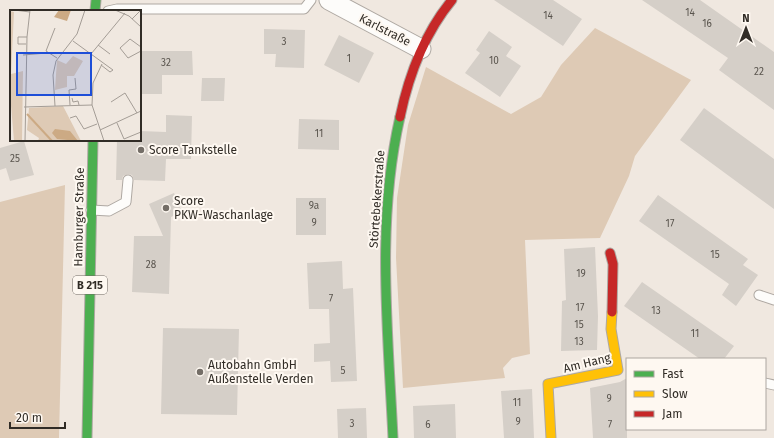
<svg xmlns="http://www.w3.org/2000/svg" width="774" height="438" font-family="'Fira Sans',sans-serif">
	<rect width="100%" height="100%" fill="#f0e8e0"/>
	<path fill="#decab5" d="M595 28 691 80 635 156 629 176 600 238 525 240 530 354 512 358 503 368 505 378 403 388 396 258 397 198 408 125 426 67 511 114 541 97 561 65Z
		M65 185 59 438H0V202Z"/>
	<path fill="#d5cfc8" d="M494 0H553L582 19 563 46Z
		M642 0H700L774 52V110L719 70 728 58Z
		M264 29 305 30 304 68 275 67 276 54H264Z
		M489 31 512 47 506 56 521 66 500 97 465 73 480 53 476 50Z
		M339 35 374 53 359 83 324 65Z
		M140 51H192L193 75H162V94H140Z
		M202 78H225L224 101H201Z
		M704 108 774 159V209L680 140Z
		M166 115 192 116 191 159H166L165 181 134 180 132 175 128 174 123 176 122 180H116L117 140H140V131L166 132Z
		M299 119 339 120V150L298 149Z
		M24 141 34 175 10 181 6 168 0 170V148Z
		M174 193 182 212 171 217 169 294 132 292 134 236H163L149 204Z
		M658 195 748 259 743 265 758 275 736 306 722 295 729 284 639 221Z
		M296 198H326V235H296Z
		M595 247 598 316 597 350 561 351 562 301 566 300 564 249Z
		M342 261 343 289 353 288 357 381 331 382 330 361 314 362V344L330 343 329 309H309L307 263Z
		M642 282 734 346 724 359H700L624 306Z
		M163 328 239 329 237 415 161 414Z
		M627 378V438H593L590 388 620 382Z
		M532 389 534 438H504L501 391Z
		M455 404 456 438H414L413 406Z
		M366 408 367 438H338L337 409Z"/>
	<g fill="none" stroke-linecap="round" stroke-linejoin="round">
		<g stroke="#aea8a2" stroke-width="11">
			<path id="lane" d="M108 11 117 9H304L311 0
				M91 210 109 211 126 202 128 180
				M759 295 774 300
				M765 383 774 385"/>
		</g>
		<g stroke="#aea8a2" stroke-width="21">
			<path id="street" d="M329 0 421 49"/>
		</g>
		<g stroke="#aea8a2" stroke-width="11">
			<path id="fast" d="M95 11 96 0
				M87 438 93 140
				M393 438C388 331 376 222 400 117"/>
		</g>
		<g stroke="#aea8a2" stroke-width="11">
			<path id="slow" d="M551 438 548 384 618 370 611 329 612 312"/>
		</g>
		<g stroke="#aea8a2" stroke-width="11">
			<path id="jam" d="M400 117C409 74 424 34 452 0
				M610 253 613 264 612 312"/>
		</g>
		<use href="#lane" stroke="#fdfcfa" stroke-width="9"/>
		<use href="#street" stroke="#fdfcfa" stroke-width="19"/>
		<use href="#fast" stroke="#4caf50" stroke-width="9"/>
		<use href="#slow" stroke="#ffc107" stroke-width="9"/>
		<use href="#jam" stroke="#c62828" stroke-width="9"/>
	</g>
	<g fill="#746e67" stroke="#fef8f1" stroke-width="1.5">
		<circle cx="141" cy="150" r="4"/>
		<circle cx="166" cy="208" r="4"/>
		<circle cx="200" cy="372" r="4"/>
	</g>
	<g text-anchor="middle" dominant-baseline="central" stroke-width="4" stroke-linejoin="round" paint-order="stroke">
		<g font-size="10" fill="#5a554e">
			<text x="690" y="13">14</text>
			<text x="548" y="16">14</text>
			<text x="707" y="24">16</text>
			<text x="284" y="42">3</text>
			<text x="349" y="59">1</text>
			<text x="494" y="61">10</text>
			<text x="166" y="63">32</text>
			<text x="759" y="72">22</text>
			<text x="319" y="134">11</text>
			<text x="15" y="159">25</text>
			<text x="314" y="206">9a</text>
			<text x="314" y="223">9</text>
			<text x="670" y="224">17</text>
			<text x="715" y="255">15</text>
			<text x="151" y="265">28</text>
			<text x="581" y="274">19</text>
			<text x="331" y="299">7</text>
			<text x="580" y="308">17</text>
			<text x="656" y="311">13</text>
			<text x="579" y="325">15</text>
			<text x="695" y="334">11</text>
			<text x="579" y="342">13</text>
			<text x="343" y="371">5</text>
			<text x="609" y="399">9</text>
			<text x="517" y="403">11</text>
			<text x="518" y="422">9</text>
			<text x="352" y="424">3</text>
			<text x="428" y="425">6</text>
			<text x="610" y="425">7</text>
		</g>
		<rect fill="#fef8f1" stroke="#6e6963" stroke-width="1" x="73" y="276" width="34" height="18" rx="3"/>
		<g font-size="11" font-weight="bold" fill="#312c26">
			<text x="90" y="285">B 215</text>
		</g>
		<g font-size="12" fill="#312c26" stroke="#fef8f1">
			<text transform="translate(385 30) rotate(27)">Karlstraße</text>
			<text transform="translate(377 199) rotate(-86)">Störtebekerstraße</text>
			<text transform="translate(79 217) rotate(-89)">Hamburger Straße</text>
			<text transform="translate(587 363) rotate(-14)">Am Hang</text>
		</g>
		<g font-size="12" fill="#312c26" stroke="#fef8f1" text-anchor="start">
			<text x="149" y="150">Score Tankstelle</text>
			<text x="174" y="201">Score<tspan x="174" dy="14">PKW-Waschanlage</tspan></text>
			<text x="208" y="365">Autobahn GmbH<tspan x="208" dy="14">Außenstelle Verden</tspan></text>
		</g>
	</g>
	<g transform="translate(10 10)">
		<rect width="131" height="131" fill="#f0e8e0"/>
		<path d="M0 1 4 2 1 64 13 61 12 131H4L3 119 0 84ZM63 46 73 51 64 66H57V77L45 80 47 50 56 54ZM53 96 71 131H28L29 128 17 120 19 98Z" fill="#decab5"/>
		<path d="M49 0H61L57 11 44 7ZM45 119 60 121 68 131 47 129 42 123Z" fill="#ccaa84"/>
		<path fill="none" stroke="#ccaa84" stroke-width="2" d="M17 104 42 131"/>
		<path fill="none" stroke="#a49d96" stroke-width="1" d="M4 0 20 2M105 0 119 6 131 17M122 9 131 0M45 18 36 41 47 48M63 31 103 60M16 34H8V27H17M88 35 100 44M131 37 120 29 110 38 118 48 131 41M81 44 115 3M13 45 37 43M92 54 83 73 82 95 94 131M91 55 100 62 103 60M62 88 63 92 68 91 69 95M101 92 115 83 127 103M60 95 59 80 66 79 65 68M45 96 43 65 46 51 67 24 75 0M14 97 82 95M60 108 66 106 74 119 87 114M107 113 114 129 131 122M90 120 131 101M15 131 17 27 20 0"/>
		<path fill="#1d4ed8" fill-opacity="0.15" stroke="#1d4ed8" stroke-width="2" d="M7 43H81V85H7Z"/>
		<rect width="131" height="131" fill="none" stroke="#312c26" stroke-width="2"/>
	</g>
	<rect x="626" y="358" width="140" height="72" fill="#fef8f1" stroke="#aca6a0"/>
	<rect x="634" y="371" width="20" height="6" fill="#4caf50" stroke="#aca6a0"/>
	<text x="662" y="378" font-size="12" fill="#312c26">Fast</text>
	<rect x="634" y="391" width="20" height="6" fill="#ffc107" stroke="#aca6a0"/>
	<text x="662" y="398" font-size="12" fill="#312c26">Slow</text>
	<rect x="634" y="411" width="20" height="6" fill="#c62828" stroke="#aca6a0"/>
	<text x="662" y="418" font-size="12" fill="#312c26">Jam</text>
	<g transform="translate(746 28)" stroke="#fef8f1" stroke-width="3" paint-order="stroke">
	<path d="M0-3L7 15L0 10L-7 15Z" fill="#312c26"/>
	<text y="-6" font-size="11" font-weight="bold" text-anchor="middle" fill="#312c26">N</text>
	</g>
	<path d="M10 422v6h55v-6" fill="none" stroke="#312c26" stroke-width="2"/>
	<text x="16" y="422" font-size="12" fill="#312c26" stroke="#fef8f1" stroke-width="3" paint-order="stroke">20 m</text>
</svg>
